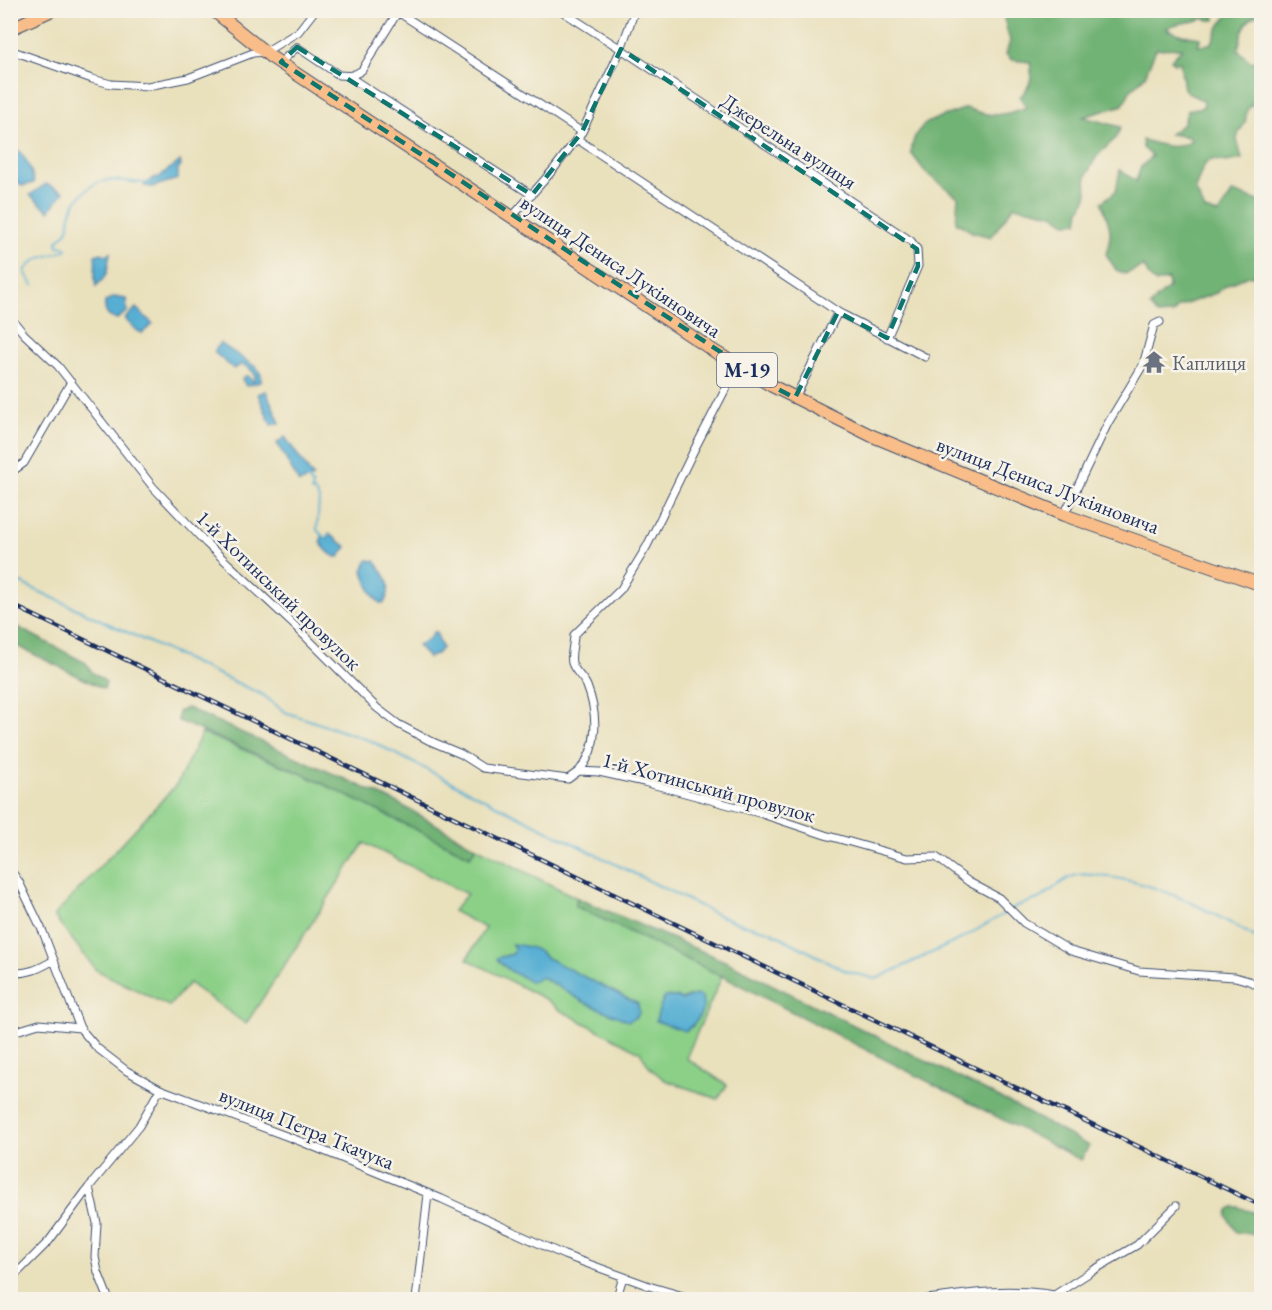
<svg xmlns="http://www.w3.org/2000/svg" width="1272" height="1310" font-family="'EB Garamond',serif">
	<rect width="100%" height="100%" fill="#f7f3e8"/>
	<filter id="ink" filterUnits="userSpaceOnUse"><feTurbulence type="fractalNoise" baseFrequency=".0167" numOctaves="2"/><feDisplacementMap in="SourceGraphic" scale="12" xChannelSelector="R" yChannelSelector="G"/><feConvolveMatrix kernelMatrix="1 2 1 2 8 2 1 2 1" color-interpolation-filters="sRGB"/></filter>
	<filter id="wash" filterUnits="userSpaceOnUse"><feTurbulence type="fractalNoise" baseFrequency=".008" numOctaves="4" result="noise"/><feDisplacementMap in="SourceGraphic" scale="24" xChannelSelector="R" yChannelSelector="G"/><feGaussianBlur stdDeviation="1.35" result="paint"/><feColorMatrix in="noise" values="0 0 0 0 0 0 0 0 0 0 0 0 0 0 0 0 0 1.4 0 .05"/><feComposite in="paint" operator="in"/></filter>
	<g filter="url(#wash)">
		<rect width="100%" height="100%" fill="#e9e0bc"/>
		<path fill="#8cd088" stroke="#548073" stroke-width="1.5" fill-rule="evenodd" d="M202 733 305 775 470 856 476 847 577 898 575 906 722 976 686 1058 727 1085 718 1099 665 1080 650 1068 640 1052 558 1009 547 1000 467 959 485 928 453 911 467 894 364 843 246 1024 189 983 169 1006 96 970 54 916 177 784ZM512 945 541 952 545 957 628 999 638 1004 639 1013 600 1008 584 1002 542 977 512 972 498 961 500 957 513 954 515 949ZM669 996 682 1000 690 996 693 1026 685 1030 656 1021 663 999Z"/>
		<path fill="#71b274" stroke="#467069" stroke-width="1.5" d="M1002 11H1214L1215 20H1208L1204 18C1189 25 1179 20 1166 29L1182 35 1201 38 1198 45 1211 44C1218 33 1217 24 1228 16V11H1261V18L1256 15C1243 22 1241 36 1238 50L1250 61 1261 63V88L1258 99 1261 102V108L1251 104 1247 110 1245 123 1239 132 1237 139 1242 159 1226 162 1214 160 1208 161 1203 167 1195 189 1205 210 1218 214 1233 192 1261 202V275L1248 276 1227 285 1216 293 1178 307 1173 314 1157 315 1150 307 1156 299 1169 288 1168 279 1156 283 1149 277 1144 266 1125 274 1116 270 1106 254C1114 227 1109 228 1102 202L1116 191 1120 170 1136 181 1141 167 1152 156 1143 148 1142 140C1161 144 1172 152 1191 141L1189 137 1170 134 1183 124 1188 110 1203 107 1204 101 1192 95 1184 89 1180 62 1174 63 1171 60 1182 48 1156 49 1145 76 1130 91 1123 105 1083 117 1121 127 1116 138 1097 156 1086 176 1087 197 1080 210 1078 222 1066 223 1053 214 1014 206 991 237 972 232 956 222 958 197 926 173 911 153C914 118 938 120 966 108 990 118 1003 116 1027 107L1020 97C1031 86 1033 77 1030 62L1012 60 1006 54 1010 41Z
			M10 623 86 663 92 672 106 682 104 689 11 643Z
			M187 708 396 802 476 847 470 856 305 775 178 721V712Z
			M577 898 727 962 1004 1100 1089 1146 1081 1160 722 976 575 906Z
			M1233 1207H1238L1261 1215V1239L1251 1234 1236 1232 1227 1216 1228 1210Z"/>
		<path fill="#56afd3" stroke="#386f98" stroke-width="1.5" d="M11 146C24 151 32 170 34 183L22 186 11 176Z
			M180 161 181 165 178 169V179L152 187 144 186 153 178 160 177C166 169 174 168 180 161Z
			M46 184 64 192 49 211 30 195Z
			M102 253 105 255 110 253C106 270 111 273 96 286 93 275 97 267 95 255Z
			M114 297 126 299 127 312 117 319C107 318 104 312 105 302Z
			M136 308 153 324 142 333 136 330 125 319Z
			M220 343 257 368 261 375V382L246 386 242 379 247 375 254 382C258 371 249 369 242 364L234 369 214 352Z
			M266 391 280 423 271 425 258 394Z
			M285 437 313 477 299 483 277 443Z
			M329 534 347 547 339 557C331 557 325 549 320 542L322 537 326 539Z
			M368 560 375 561C386 575 394 586 384 603H380C371 595 366 582 363 570Z
			M433 632H436L442 648 437 654 428 658 418 646 431 637Z
			M512 944C523 946 538 947 545 957L628 999 638 1004 639 1013 635 1018 628 1021 584 1002 542 977 532 982 512 972 498 961 497 958 513 954 515 949Z
			M695 995 702 997C707 1010 696 1024 685 1031L656 1021C658 1013 660 1004 665 997H676L682 1000Z"/>
		<g fill="none" stroke-linecap="round" stroke-linejoin="round">
			<path stroke="#56afd3" stroke-width="2" d="M33 285 25 272C33 254 52 258 67 249L66 247 58 246 57 241C76 225 65 225 72 209 77 198 92 182 103 181 117 178 134 184 150 183
				M307 478 313 486 311 492 314 491 319 499 317 530 326 539
				M10 578 263 695 285 712 371 741 494 804 718 915 741 924 769 931 846 971 876 979 961 939 1009 911
				M1012 909C1020 904 1029 903 1038 899 1051 893 1062 878 1077 875 1087 873 1099 876 1109 877 1165 885 1214 913 1262 941"/>
		</g>
	</g>
	<g filter="url(#ink)">
		<g fill="none" stroke-linecap="round" stroke-linejoin="round">
			<g stroke="#3a4a6c" stroke-width="9">
				<path id="minor" d="M560 10 621 49 911 241 917 249 918 266 887 338
					M398 12 582 132
					M10 50 92 79 111 84 148 86 188 78 253 53 265 52 298 32 315 10
					M281 62 297 47 339 75C349 76 354 76 362 70L399 10
					M348 76 532 195
					M577 139 838 312 925 357
					M512 217 553 170 582 132 621 49 635 10
					M10 317 24 334 58 366 153 487 206 543 296 627 377 708 398 724 428 740 461 754 483 768 568 779 579 771 599 772 644 782 759 813 825 835 907 858 936 857 969 882 999 898 1024 923 1071 951 1139 971 1235 977 1249 981 1262 987
					M795 398 838 312
					M10 473 24 463 71 382
					M1064 515 1108 423 1143 365 1154 325 1160 322
					M579 771C599 748 598 714 587 686 584 678 574 671 572 663 570 654 574 644 574 635L621 589 647 546 693 452 738 365
					M10 869 19 882 43 932 80 1028 97 1048 127 1071 160 1089 302 1142 442 1199 564 1255 652 1287 697 1300
					M10 973C28 974 39 969 54 960
					M10 1033 39 1024 80 1028
					M89 1187 97 1223 95 1257 98 1272 109 1300
					M10 1280 49 1241 89 1187 139 1126 160 1089
					M1056 1294 1092 1271 1137 1245 1176 1206
					M416 1300 428 1194
					M616 1300 623 1277
					M921 1300C979 1291 1023 1286 1080 1300"/>
			</g>
			<g stroke="#3a4a6c" stroke-width="14">
				<path id="trunk" d="M213 10 271 57 717 353 772 386 870 435 1064 515 1262 585
					M10 29 52 10"/>
			</g>
			<use href="#minor" stroke="#fff" stroke-width="7"/>
			<use href="#trunk" stroke="#f8bd89" stroke-width="12"/>
			<g stroke="#1b2f5e" stroke-width="4.5">
				<path id="rail" d="M10 604 1262 1206"/>
			</g>
			<use href="#rail" stroke="#f7f3e8" stroke-width="2" stroke-dasharray="7" stroke-linecap="butt"/>
		</g>
	</g>
	<path fill="none" stroke="#0f766e" stroke-width="4.5" stroke-dasharray="12 8" stroke-linejoin="round" d="M297 47 532 195 582 132 621 49 917 249 918 266 887 338 838 312 795 398 772 386 281 62Z"/>
	<defs>
		<g id="temple-bare" transform="scale(1.8)"><path d="M0-6L5-2H3V0L6.5 2.5H4V6H1.5V3h-3V6H-4V2.5H-6.5L-3 0V-2H-5Z" fill="#6b7280" stroke="#f7f3e8" stroke-width="2.5" paint-order="stroke"/></g>
	</defs>
	<g fill-rule="evenodd">
		<use href="#temple-bare" x="1154" y="362"/>
	</g>
	<g text-anchor="middle" dominant-baseline="central" stroke-width="5" stroke-linejoin="round" paint-order="stroke">
		<rect fill="#f7f3e8" stroke="#5d6a87" stroke-width="1.5" x="717" y="353" width="60" height="34" rx="4.5"/>
		<g font-size="20" font-weight="bold" fill="#1b2f5e">
			<text x="747" y="370">М-19</text>
		</g>
		<g font-size="21" fill="#1b2f5e" stroke="#f7f3e8">
			<text transform="translate(789 141) rotate(33)">Джерельна вулиця</text>
			<text transform="translate(621 266) rotate(34)">вулиця Дениса Лукіяновича</text>
			<text transform="translate(1048 485) rotate(21)">вулиця Дениса Лукіяновича</text>
			<text transform="translate(279 590) rotate(44)">1-й Хотинський провулок</text>
			<text transform="translate(709 787) rotate(15)">1-й Хотинський провулок</text>
			<text transform="translate(307 1128) rotate(22)">вулиця Петра Ткачука</text>
		</g>
		<g font-size="21" fill="#5b616d" stroke="#f7f3e8" text-anchor="start">
			<text x="1172" y="362">Каплиця</text>
		</g>
	</g>
	<rect width="1272" height="1310" fill="none" stroke="#f7f3e8" stroke-width="36"/>
</svg>
